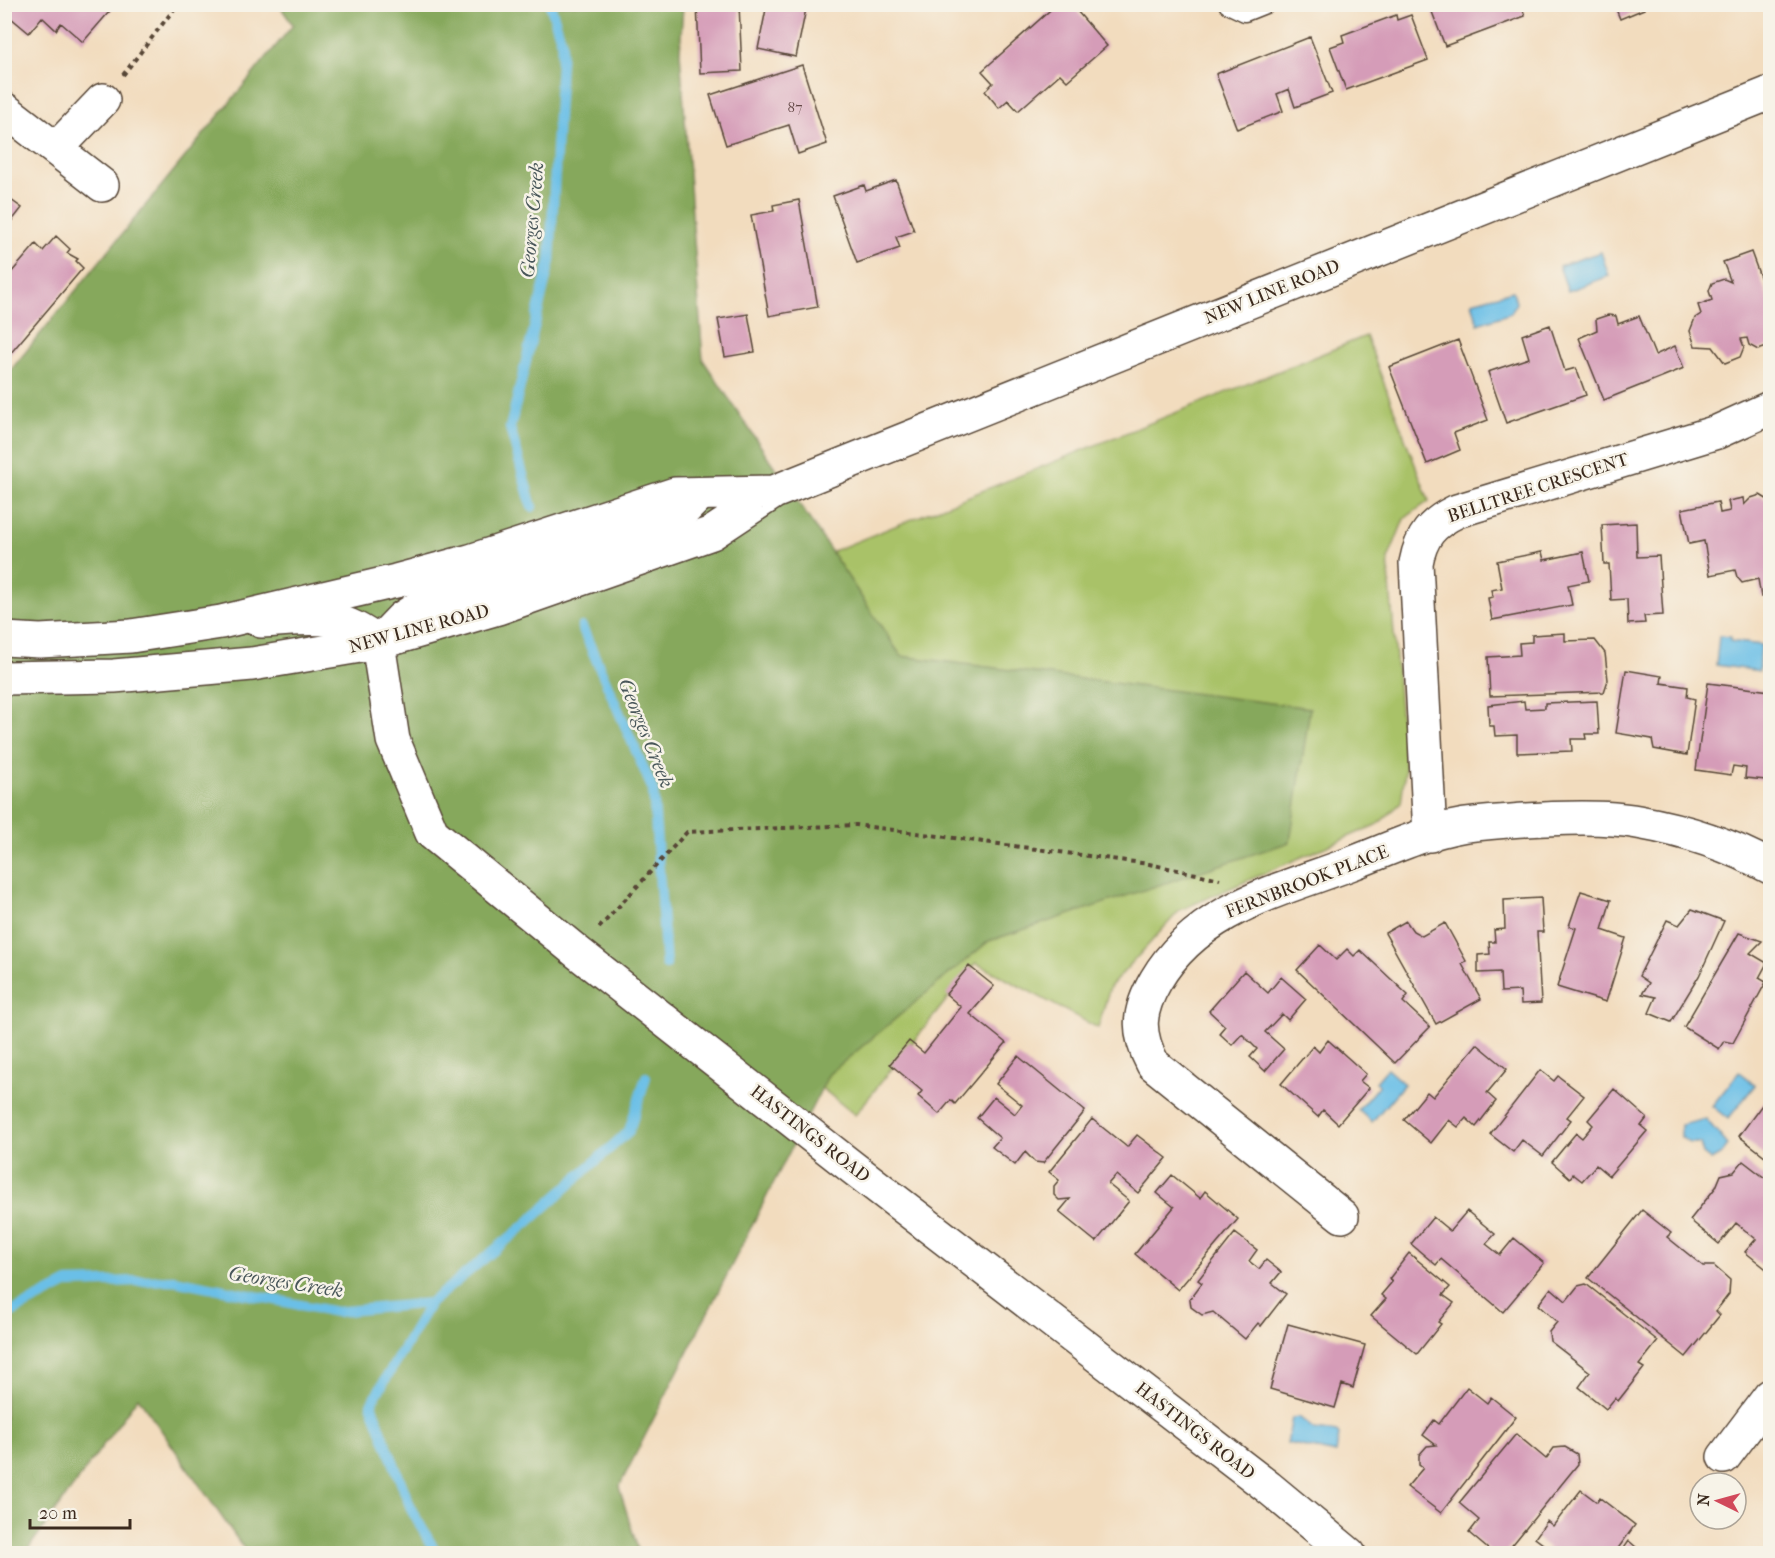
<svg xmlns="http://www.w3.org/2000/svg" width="1775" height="1558" font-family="'IM FELL French Canon',serif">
	<rect width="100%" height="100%" fill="#f7f3e8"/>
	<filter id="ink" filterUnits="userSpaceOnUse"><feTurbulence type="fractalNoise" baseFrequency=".0167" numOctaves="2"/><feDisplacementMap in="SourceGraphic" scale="12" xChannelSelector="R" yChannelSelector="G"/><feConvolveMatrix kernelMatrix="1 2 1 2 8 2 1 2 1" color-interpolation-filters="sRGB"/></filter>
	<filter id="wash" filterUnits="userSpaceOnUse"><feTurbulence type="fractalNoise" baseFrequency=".008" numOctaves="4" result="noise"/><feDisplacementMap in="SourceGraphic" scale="24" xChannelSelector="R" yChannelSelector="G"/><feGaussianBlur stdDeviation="1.35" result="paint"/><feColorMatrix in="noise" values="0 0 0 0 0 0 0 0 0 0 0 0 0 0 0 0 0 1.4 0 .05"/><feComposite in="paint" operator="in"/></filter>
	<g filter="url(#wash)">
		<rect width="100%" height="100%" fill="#f2dcbe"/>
		<path fill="#a9c267" stroke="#727642" stroke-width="1.5" d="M1366 336 1429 501 1404 519 1388 559 1405 771 1401 803 1378 824 1180 910 1110 987 1098 1028 976 963 855 1115 662 959 605 643Z"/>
		<path fill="#86a85c" stroke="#60693d" stroke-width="1.5" d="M279 5H683L680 52 703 360 901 656 1310 708 1290 842 989 941 829 1074 619 1487 639 1553H247L138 1397 25 1553 5 1554V377L293 25Z"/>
		<path fill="#6bbfe7" stroke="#537482" stroke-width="1.5" d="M1601 252 1609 276 1568 291 1559 266Z
			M1513 291 1516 303 1511 313 1478 324 1472 302Z
			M1719 636 1730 637V641L1761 645 1759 671 1716 665Z
			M1387 1069 1404 1084 1372 1122 1358 1110 1379 1085 1376 1082Z
			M1739 1072 1755 1085 1728 1119 1712 1106Z
			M1706 1119 1728 1145 1720 1155 1711 1160 1703 1154 1700 1143H1689L1681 1137V1125Z
			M1299 1417 1314 1429 1337 1432 1339 1435 1336 1453 1287 1443 1292 1418Z"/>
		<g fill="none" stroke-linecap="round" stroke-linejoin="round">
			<path stroke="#6bbfe7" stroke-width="10" d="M532 507 510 428 550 261 562 43 550 4
				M582 627 653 790 666 965
				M430 1303 371 1404 412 1511 437 1554
				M4 1316 68 1283 174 1280 336 1312 430 1303 525 1225 629 1131 646 1077"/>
		</g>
		<g id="blocks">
			<path fill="#d59cb8" d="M8 4H116L83 42 61 23 56 30 42 17 29 33 4 12Z
				M697 4H739L742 71 700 73Z
				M767 4H807L796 57 758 49Z
				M1057 4H1071L1107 46 1067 81 1060 74 1018 111 1008 100 999 108 985 91 993 83 982 71Z
				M1429 4H1521L1525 16 1445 46Z
				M1614 4H1642L1644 9 1620 19Z
				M1396 15 1397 20 1411 15 1428 60 1346 90 1330 47 1344 42 1342 35Z
				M1310 37 1332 93 1295 107 1289 89 1277 94 1283 111 1237 129 1216 74Z
				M802 65 827 144 798 154 789 125 726 145 710 95Z
				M896 180 914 231 896 237 900 248 857 263 833 196 864 185 866 191Z
				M4 195 22 208 4 231Z
				M799 200 818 307 769 316 751 215 774 211 773 205Z
				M56 236 70 249 67 253 78 259 76 261 83 268 4 361V281L36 244 43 251Z
				M1751 252 1770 304V346L1758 350 1749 345 1747 338 1741 339 1744 347 1740 357 1725 363 1713 347 1695 346 1690 331 1695 318 1701 314 1698 305 1712 300 1709 291 1712 283 1724 279 1731 282 1723 262Z
				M748 314 755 352 725 357 718 319Z
				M1608 315 1616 316 1618 324 1639 316 1655 355 1675 346 1684 368 1604 400 1579 338 1597 330 1596 319Z
				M1550 325 1565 371 1576 368 1586 395 1506 423 1488 372 1529 358 1522 335Z
				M1458 340 1488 420 1454 433 1460 450 1427 464 1389 367Z
				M1760 495 1770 501V595L1761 597 1758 579 1742 583 1737 577 1735 570 1710 575 1704 541 1689 544 1682 509 1718 502 1720 513 1730 511 1728 501 1743 498 1744 505 1751 498Z
				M1636 523 1637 557 1659 556 1663 615 1644 616 1645 623 1628 624 1627 599 1611 600 1609 564H1604L1602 525Z
				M1542 552 1544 560 1583 552 1589 581 1568 585 1572 605 1492 620 1488 598 1493 597 1491 590 1502 588 1497 561Z
				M1565 633V641L1595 640 1605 653 1608 680 1604 692 1490 696 1488 657 1520 655 1519 643 1532 642V635Z
				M1626 670 1662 676 1661 683 1688 687 1687 697 1695 699 1687 755 1654 749 1652 739 1616 733Z
				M1708 683 1770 691V773H1767L1766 780 1745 778 1746 768 1733 766 1731 775 1696 770Z
				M1524 701 1525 709 1545 708V703L1597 701 1599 734H1585L1586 739H1571L1572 751 1517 753V735L1495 736 1494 726H1489L1488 705Z
				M1581 891 1611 900 1602 930 1626 938 1606 1002 1557 987 1576 928 1569 926Z
				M1541 898 1543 932H1537L1541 1003 1521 1004 1520 991 1501 992 1500 972 1478 973V955L1490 954 1489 942H1495L1494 930 1505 929 1504 900Z
				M1692 909 1724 921 1699 976 1671 1022 1649 1013 1656 997 1642 994 1649 983 1639 976 1667 920 1679 925Z
				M1406 921 1413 931 1422 936 1445 923 1466 961 1462 964 1481 999 1436 1024 1385 933Z
				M1739 933 1762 941 1750 953 1767 963 1759 978 1766 982 1733 1043 1724 1041 1719 1049 1684 1027Z
				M1320 945 1336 960 1347 949 1354 956 1360 950 1408 995 1403 1002 1430 1027 1395 1063 1297 970Z
				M969 966 994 986 970 1014 1006 1043 955 1104 951 1100 939 1114 918 1096 922 1091 890 1064 909 1041 924 1053 961 1007 946 994Z
				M1244 971 1268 993 1281 977 1306 999 1288 1020 1282 1014 1265 1032 1284 1049 1265 1071 1250 1057 1257 1049 1242 1034 1232 1045 1219 1033 1225 1026 1209 1011Z
				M1328 1040 1366 1074 1360 1081 1369 1088 1338 1124 1323 1110 1318 1117 1281 1084 1313 1046 1319 1052Z
				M1477 1044 1507 1069 1487 1093 1496 1101 1476 1127 1466 1118 1458 1127 1449 1120 1431 1143 1404 1120 1427 1092 1433 1097Z
				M1018 1056 1085 1111 1043 1163 1035 1162 1025 1152 1015 1165 992 1147 1000 1138 977 1118 994 1097 1015 1114 1022 1105 996 1084Z
				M1540 1070 1554 1081 1558 1076 1584 1096 1567 1117 1571 1120 1543 1156 1522 1140 1513 1152 1490 1134Z
				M1614 1089 1647 1118 1641 1126 1647 1131 1609 1176 1596 1165 1582 1181 1573 1174 1570 1178 1552 1162 1576 1133 1582 1138 1593 1125 1588 1120Z
				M1770 1094V1160L1739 1136Z
				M1092 1119 1127 1147 1137 1135 1167 1158 1138 1193 1116 1175 1108 1184 1129 1201 1096 1242 1059 1212 1070 1199 1059 1200 1054 1195V1186L1059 1180 1049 1172Z
				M1743 1161 1769 1181 1770 1179V1272L1745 1252 1756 1239 1736 1223 1719 1244 1690 1220 1716 1187 1721 1175 1734 1172Z
				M1172 1175 1200 1198 1205 1191 1238 1219 1178 1290 1135 1254 1174 1207 1157 1193Z
				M1642 1210 1671 1233 1667 1237 1703 1266H1714L1730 1280 1729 1294 1716 1311 1720 1315 1686 1357 1588 1278Z
				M1467 1211 1495 1234 1486 1244 1500 1255 1514 1238 1544 1263 1503 1312 1441 1259 1436 1265 1411 1244 1433 1217 1450 1231Z
				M1235 1233 1257 1250 1249 1261 1259 1269 1266 1260 1281 1272 1272 1283 1286 1294 1261 1326 1258 1323 1245 1339 1213 1312 1202 1315 1191 1307 1190 1299 1202 1283 1198 1280Z
				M1409 1253 1450 1287 1443 1295 1454 1303 1438 1322 1441 1324 1417 1354 1371 1316 1386 1299 1381 1295 1392 1282 1389 1279Z
				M1586 1284 1658 1341 1639 1365 1644 1368 1618 1401 1615 1398 1606 1409 1579 1387 1590 1372 1550 1341 1549 1332 1557 1322 1538 1305 1551 1288 1566 1301 1578 1286Z
				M1288 1324 1365 1345 1353 1388 1342 1384 1335 1408 1270 1389Z
				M1467 1387 1487 1403 1491 1397 1516 1417 1441 1513 1407 1487 1423 1468 1419 1465V1455L1427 1446 1436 1445 1423 1435 1434 1420 1439 1424Z
				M1516 1434 1546 1459 1554 1448 1565 1447 1577 1454 1578 1464 1505 1554H1494L1469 1533 1479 1520 1459 1503Z
				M1581 1490 1597 1502 1600 1498 1635 1525 1614 1554H1540L1543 1550H1551L1535 1538 1547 1521 1553 1526Z
				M1629 1541 1644 1554H1620Z"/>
		</g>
	</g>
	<g filter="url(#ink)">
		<use href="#blocks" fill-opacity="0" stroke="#564536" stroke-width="1.5"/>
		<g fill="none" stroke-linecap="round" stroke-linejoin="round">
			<g stroke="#564536" stroke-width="21">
				<path id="service" d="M1228 4 1245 12 1265 4"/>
			</g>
			<g stroke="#564536" stroke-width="36">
				<path id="minor" d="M4 109 102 185
					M56 149 103 100
					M1430 835 1416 563C1421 536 1432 523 1457 511L1717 432 1770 408
					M1342 1216 1153 1064C1136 1032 1138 1011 1156 980 1198 909 1278 891 1350 864 1390 849 1432 828 1475 824 1518 820 1596 814 1638 822 1684 830 1730 845 1770 867
					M1724 1457 1770 1396"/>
			</g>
			<g stroke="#564536" stroke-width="36">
				<path id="secondary" d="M261 621C311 619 336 610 378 643
					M378 643 393 740 432 833 577 952 853 1168 1268 1487 1349 1554
					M378 643 402 618 433 598 682 512 699 495"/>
			</g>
			<g stroke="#564536" stroke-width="36">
				<path id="primary" d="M4 639 40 641 131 636 221 622 396 581 470 561 675 494 774 492
					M4 678 114 676 252 664 378 643 498 608 712 533 774 492 1770 93"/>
			</g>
			<path stroke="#564536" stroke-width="4" stroke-dasharray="4.5 4.5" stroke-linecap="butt" d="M123 75 178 4
				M599 928 687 832 856 825 1149 864 1220 879"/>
			<use href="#service" stroke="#fff" stroke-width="18"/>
			<use href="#minor" stroke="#fff" stroke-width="33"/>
			<use href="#secondary" stroke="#fff" stroke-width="33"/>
			<use href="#primary" stroke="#fff" stroke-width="33"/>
		</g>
	</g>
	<g text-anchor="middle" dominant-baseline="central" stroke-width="5" stroke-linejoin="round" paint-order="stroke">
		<g font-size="15" fill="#624644">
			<text x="795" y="107">87</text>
		</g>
		<g font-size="18" fill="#3b2a1e" stroke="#f7f3e8">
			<text transform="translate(1272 292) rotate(-22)">NEW LINE ROAD</text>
			<text transform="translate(1538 488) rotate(-18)">BELLTREE CRESCENT</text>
			<text transform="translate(419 629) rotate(-15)">NEW LINE ROAD</text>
			<text transform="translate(1307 882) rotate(-21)">FERNBROOK PLACE</text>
			<text transform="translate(810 1134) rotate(38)">HASTINGS ROAD</text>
			<text transform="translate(1195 1431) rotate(38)">HASTINGS ROAD</text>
		</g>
		<g font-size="20" font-style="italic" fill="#49575a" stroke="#f7f3e8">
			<text transform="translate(532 220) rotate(-85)">Georges Creek</text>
			<text transform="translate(646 733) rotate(68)">Georges Creek</text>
			<text transform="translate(286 1282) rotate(9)">Georges Creek</text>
		</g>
	</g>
	<rect width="1775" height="1558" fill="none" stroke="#f7f3e8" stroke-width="24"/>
	<g transform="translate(1718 1501) rotate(275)"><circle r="28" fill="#f7f3e8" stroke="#aca397" stroke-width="1.5"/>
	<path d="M0-4.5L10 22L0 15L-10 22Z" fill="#d1495b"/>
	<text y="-9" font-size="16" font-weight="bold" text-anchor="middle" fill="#3b2a1e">N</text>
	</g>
	<path d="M30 1519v9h100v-9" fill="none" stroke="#3b2a1e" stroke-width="3"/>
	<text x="39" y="1519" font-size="18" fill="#3b2a1e" stroke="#f7f3e8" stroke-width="4.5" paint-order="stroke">20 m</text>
</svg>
